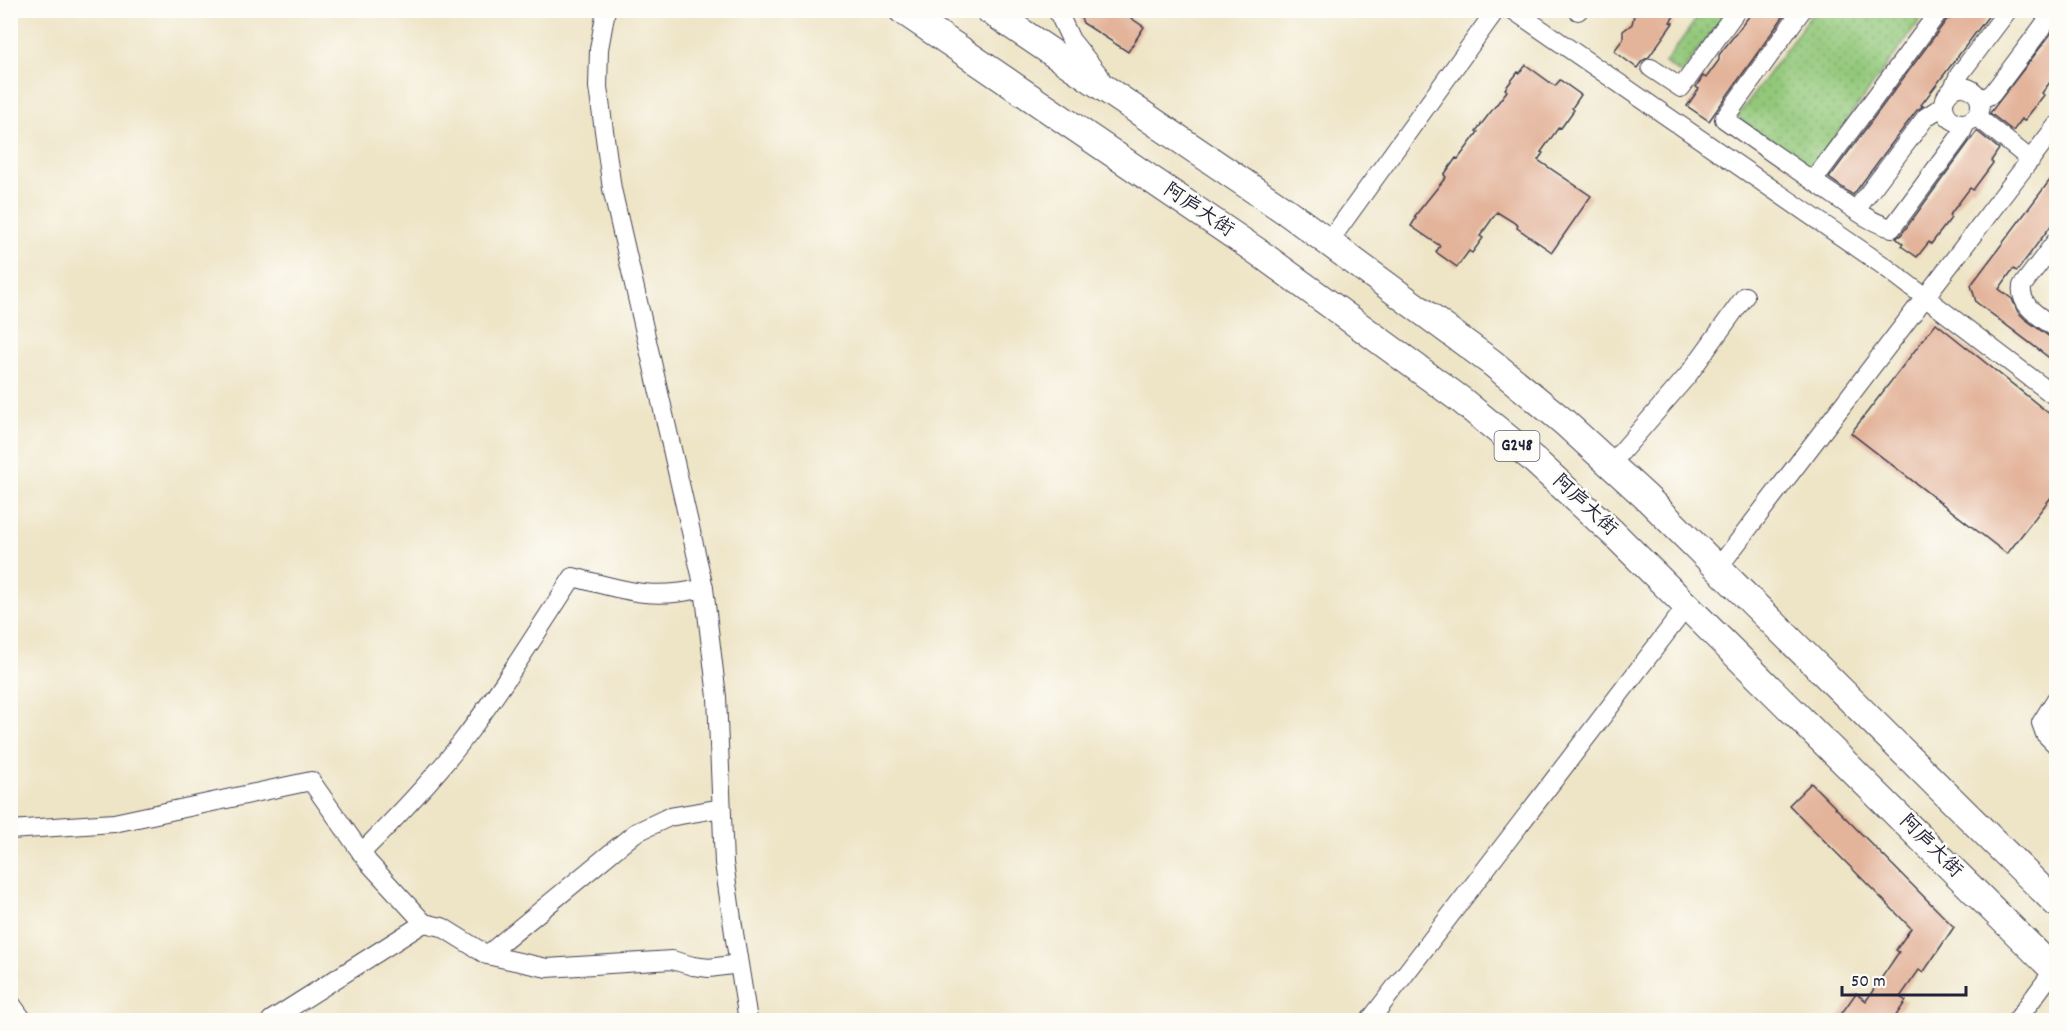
<svg xmlns="http://www.w3.org/2000/svg" width="2067" height="1031" font-family="Dekko,'LXGW WenKai TC',sans-serif">
	<defs>
		<pattern id="grass-dots" width="8" height="8" patternUnits="userSpaceOnUse" patternTransform="scale(1.5)"><rect width="8" height="8" fill="#93c87a"/><path d="M2 2h.1M6 6h.1" fill="none" stroke="#78a265" stroke-width="1.8" stroke-linecap="round"/></pattern>
	</defs>
	<rect width="100%" height="100%" fill="#fdfcf7"/>
	<filter id="ink" filterUnits="userSpaceOnUse"><feTurbulence type="fractalNoise" baseFrequency=".0167" numOctaves="2"/><feDisplacementMap in="SourceGraphic" scale="12" xChannelSelector="R" yChannelSelector="G"/><feConvolveMatrix kernelMatrix="1 2 1 2 8 2 1 2 1" color-interpolation-filters="sRGB"/></filter>
	<filter id="wash" filterUnits="userSpaceOnUse"><feTurbulence type="fractalNoise" baseFrequency=".008" numOctaves="4" result="noise"/><feDisplacementMap in="SourceGraphic" scale="24" xChannelSelector="R" yChannelSelector="G"/><feGaussianBlur stdDeviation="1.35" result="paint"/><feColorMatrix in="noise" values="0 0 0 0 0 0 0 0 0 0 0 0 0 0 0 0 0 1.4 0 .05"/><feComposite in="paint" operator="in"/></filter>
	<g filter="url(#wash)">
		<rect width="100%" height="100%" fill="#eee4c6"/>
		<path fill="url(#grass-dots)" stroke="#5a755a" stroke-width="1.5" d="M1702 11H1727L1681 74 1665 63Z
			M1814 11H1920L1921 19 1813 167 1809 168 1737 117Z"/>
		<g id="blocks">
			<path fill="#e3b39a" d="M1078 10H1119L1144 27 1128 52 1083 23Z
				M1640 10H1678L1670 22 1673 23 1649 57 1642 61 1637 68 1614 51 1623 39V31L1632 24 1634 15Z
				M1754 10H1788L1709 121 1687 106 1699 89 1696 87 1703 76 1706 78 1719 60V55Z
				M1956 10H1993L1921 105 1923 106 1917 110 1853 195 1829 178 1948 18 1950 19Z
				M2056 27V74L2042 93 2044 95 2024 121 2022 119 2013 131 1990 113Z
				M1526 65 1555 86 1560 80 1581 95 1572 108 1574 110 1561 128 1559 127 1541 152 1543 153 1538 160 1591 196 1552 252 1517 228 1518 225 1497 212 1480 236 1483 238 1472 253 1469 251 1457 267 1436 252 1440 246 1411 226 1416 218 1414 217 1446 177 1444 175 1456 158 1458 159 1467 147 1478 132 1476 131 1507 91 1505 89 1518 72 1520 73Z
				M1977 131 1999 149 1991 161 1993 163 1973 190 1970 188 1949 216 1951 218 1931 244 1929 242 1917 257 1901 246 1903 244 1896 238 1901 235Z
				M2056 172V219L2017 271 2013 269 1999 289 2012 299 2018 312 2025 319 2050 337 2056 339V363L1976 302 1971 285Z
				M1936 323 2056 419V491L2007 554 1851 433Z
				M1811 783 1954 927 1923 973 1919 970 1900 997 1906 1001 1893 1020H1837L1856 993 1866 1001 1899 952 1896 950 1911 928 1789 805Z"/>
		</g>
	</g>
	<g filter="url(#ink)">
		<use href="#blocks" fill-opacity="0" stroke="#413f50" stroke-width="1.5"/>
		<g fill="none" stroke-linecap="round" stroke-linejoin="round">
			<g stroke="#413f50" stroke-width="20">
				<path id="minor" d="M606 10 599 49 598 87 612 189 704 588 717 697 724 863 734 933 748 1020
					M1057 10 1071 40 1100 76
					M1513 10 1884 266 2056 397
					M1802 10 1724 119C1761 145 1798 171 1835 196 1852 208 1871 223 1892 228L1960 136 1966 123
					M1578 11 1579 10
					M1651 68 1681 88 1737 10
					M1944 105a18 18 0 1 1 36 0a18 18 0 1 1-36 0Z
					M1953 88 1959 75 2008 10
					M1980 100 1992 94 2055 10
					M1976 116 2031 160
					M1813 181 1940 10
					M1856 210 1926 117 1943 106
					M2056 241 2022 286C2019 307 2041 317 2056 328
					M1328 243 1496 10
					M1611 464 1688 375 1745 296
					M1718 568 2056 126
					M2056 699 2041 723 2045 734 2056 745
					M10 830 114 823 311 781 368 862 424 923
					M361 853C396 818 430 783 460 744 501 691 536 633 573 577 624 590 650 601 704 588
					M487 955 635 833 669 817 722 808
					M10 1002 23 1020
					M271 1020 424 923 442 927 487 955 547 968 672 960 693 966 709 968 739 964
					M1370 1020 1687 606
					M2017 1020 2054 970"/>
			</g>
			<g stroke="#413f50" stroke-width="29">
				<path id="highway" d="M902 10 1258 252 1461 400 1533 459 1613 533 2056 972
					M989 10 1287 212 1491 362 1564 422 1647 498 2056 903"/>
			</g>
			<use href="#minor" stroke="#fff" stroke-width="18"/>
			<use href="#highway" stroke="#fff" stroke-width="27"/>
		</g>
	</g>
	<g text-anchor="middle" dominant-baseline="central" stroke-width="5" stroke-linejoin="round" paint-order="stroke">
		<rect fill="#fdfcf7" stroke="#646373" stroke-width="1.5" x="1494.5" y="431" width="45" height="30" rx="4.5"/>
		<g font-size="18" font-weight="bold" fill="#22223b">
			<text x="1517" y="446">G248</text>
		</g>
		<g font-size="20" fill="#22223b" stroke="#fdfcf7">
			<text transform="translate(1198 211) rotate(34)">阿庐大街</text>
			<text transform="translate(1584 506) rotate(43)">阿庐大街</text>
			<text transform="translate(1930 847) rotate(45)">阿庐大街</text>
		</g>
	</g>
	<rect width="2067" height="1031" fill="none" stroke="#fdfcf7" stroke-width="36"/>
	<path d="M1842 986v9h124v-9" fill="none" stroke="#22223b" stroke-width="3"/>
	<text x="1851" y="986" font-size="18" fill="#22223b" stroke="#fdfcf7" stroke-width="4.5" paint-order="stroke">50 m</text>
</svg>
